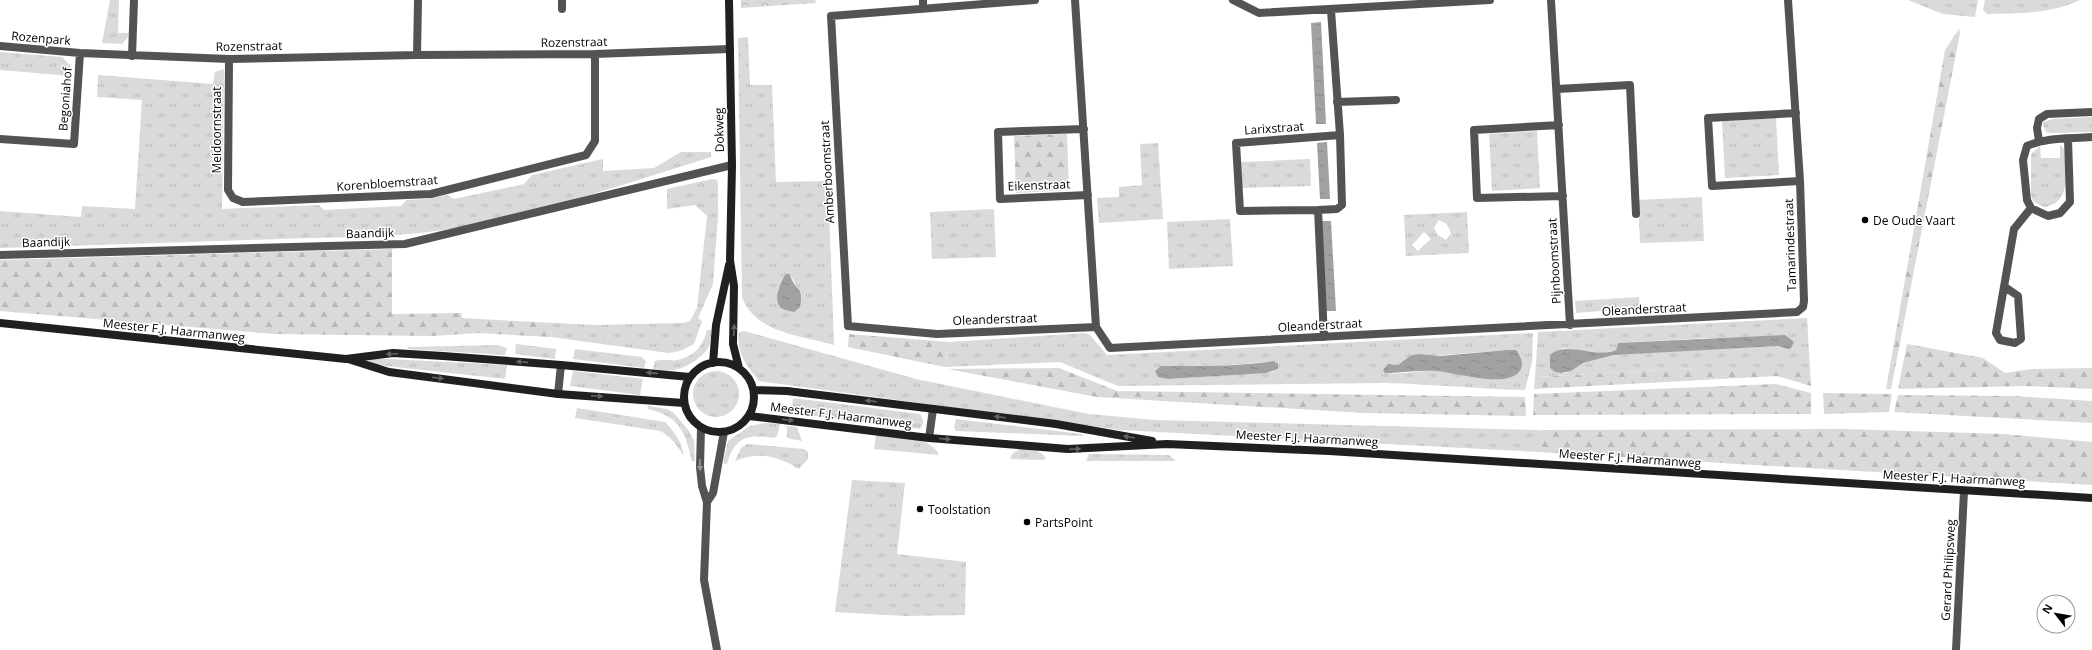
<svg xmlns="http://www.w3.org/2000/svg" width="2092" height="650" font-family="'Open Sans',sans-serif">
	<defs>
		<pattern id="grass-tufts" width="24" height="20" patternUnits="userSpaceOnUse"><rect width="24" height="20" fill="#dadada"/><path d="M3 7l-1-3M5 7V3M7 7l1-3M15 17l-1-3M17 17v-4M19 17l1-3" fill="none" stroke="#b9b9b9"/></pattern>
		<pattern id="forest-firs" width="22" height="20" patternUnits="userSpaceOnUse"><rect width="22" height="20" fill="#dadada"/><path d="M5 1l3.5 6h-7zM16 11l3.5 6h-7z" fill="#b9b9b9"/></pattern>
		<pattern id="park-crowns" width="20" height="18" patternUnits="userSpaceOnUse"><rect width="20" height="18" fill="#dadada"/><path d="M2 6a3 3 0 1 1 6 0M12 15a3 3 0 1 1 6 0" fill="none" stroke="#b9b9b9"/></pattern>
		<pattern id="water-ripples" width="26" height="14" patternUnits="userSpaceOnUse"><rect width="26" height="14" fill="#a1a1a1"/><path d="M2 4q2-2 4 0t4 0M15 11q2-2 4 0t4 0" fill="none" stroke="#898989"/></pattern>
	</defs>
	<rect width="100%" height="100%" fill="#fff"/>
	<path fill="url(#grass-tufts)" fill-rule="evenodd" d="M110 0H119L118 33H129L128 37 122 44 102 43Z
		M1908 0H1978L1975 17 1943 14Z
		M1985 0H2080C2051 14 2019 13 1987 14L1983 10Z
		M748 37 750 85H772L776 182 828 181 834 345C802 336 755 333 742 297L738 38ZM790 274 802 296 800 307 779 305 778 289Z
		M0 52 62 57 70 65 71 76 0 70Z
		M224 69 222 209 319 205 324 210 401 206 407 200 428 199 447 195 454 199 524 184 532 175 603 159V171L654 168 681 152H711V157C629 183 547 210 463 227 403 238 340 237 279 239 186 242 93 245 0 248V211L81 217 82 206 135 209 142 100 97 97 98 75 213 84 215 72Z
		M2092 117V132L2051 133 2046 132 2043 125V122L2053 119Z
		M1776 118 1779 175 1725 178 1722 121Z
		M1537 131 1540 188 1492 191 1489 134Z
		M1158 143 1163 219 1099 223 1097 198 1119 197V187L1142 185 1140 144Z
		M2060 145 2064 149C2065 170 2073 203 2044 207L2034 202 2031 196V154L2040 146 2041 158H2060Z
		M1310 159 1311 186 1241 188 1240 162Z
		M712 179 717 180 718 183V216L713 284 698 318 702 321 694 344 680 351 668 353 551 337 553 323 597 325 683 323 690 321 697 308 707 216 695 205 667 209V189Z
		M1702 197 1704 241 1640 243 1638 200Z
		M994 209 996 257 932 259 930 212Z
		M1467 212 1469 253 1406 256 1404 215ZM1439 220 1447 224 1451 233 1446 240 1438 235 1434 228ZM1424 232 1431 239 1418 251 1412 245Z
		M1230 219 1233 266 1169 269 1167 222Z
		M1639 297 1640 308 1576 313 1575 301Z
		M1807 318 1810 368H1696L1535 377 1538 332ZM1708 338 1791 348 1778 346 1706 349 1614 355 1583 363 1566 373 1555 372 1562 348 1604 353 1616 350 1618 343Z
		M707 330H711C711 335 711 343 708 348 703 357 687 367 678 369 670 372 661 370 653 369L655 361C662 359 670 361 677 360 694 357 703 346 707 330Z
		M744 331 916 379 1089 414 1155 420 1538 430V452L1120 430 759 381C746 365 736 353 739 332Z
		M1085 333 1090 335 1107 355 1533 333 1532 362 1525 390C1479 389 1432 384 1386 383L1118 386 1060 362 945 367 949 342ZM1507 350H1516L1521 357 1514 376C1485 382 1466 373 1438 371 1420 370 1402 375 1385 373L1392 364 1398 365 1430 356ZM1274 361 1278 369 1272 372 1168 379 1161 366C1199 366 1236 366 1274 361Z
		M516 344 556 349 555 359 515 354Z
		M498 345 507 348 505 355 408 349V347Z
		M575 349 642 357 646 362 644 368 573 359Z
		M370 358 507 365 505 379 368 364Z
		M693 394a23 23 0 1 1 46 0a23 23 0 1 1-46 0Z
		M573 371 643 379 640 395 570 386Z
		M793 398 920 414C924 419 924 424 920 429L791 413Z
		M648 406 667 409 674 413 689 431 694 441 695 461 692 462C685 431 680 417 648 409Z
		M577 408 665 422C674 431 682 442 684 456 677 446 671 436 660 431L575 418Z
		M956 419 1082 434 1083 436 956 431 954 427Z
		M764 423 780 424 777 436 774 438C748 434 735 436 727 464L723 463 728 441 750 426Z
		M787 426 797 427 802 441 787 438Z
		M876 435C895 438 931 435 939 455L874 449Z
		M747 444 804 449 808 452V459L799 469C778 456 758 451 735 461L741 448Z
		M1021 449C1031 449 1039 449 1046 458L1043 460 1010 459 1013 453Z
		M1089 454 1169 455 1176 461H1086Z
		M852 480 905 483 897 554 966 562 965 615 906 616 835 612Z"/>
	<path fill="url(#forest-firs)" d="M1959 29 1960 33 1891 389H1886L1945 50Z
		M1067 134 1069 190 1016 193 1014 136Z
		M392 249V314L461 313 462 318 553 323 551 337 478 333 432 336 275 334 0 311V260Z
		M849 334 949 342 945 367 848 347Z
		M1907 344 1983 358 2005 373 2031 369 2092 368V389L2024 386 1898 389Z
		M1059 368 1117 391 1525 397 1526 416 1364 413 1097 397 948 369Z
		M1696 368H1810L1811 386 1777 376 1534 389 1535 377Z
		M1776 384 1811 393V414L1533 415 1534 394Z
		M1823 393 1892 394 1889 412 1824 414Z
		M1898 395 2014 396 2092 401V423L1894 412Z
		M1845 429 2003 434 2092 442V485L1538 452V431L1541 430Z"/>
	<path fill="url(#park-crowns)" d="M741 0H815L816 3 741 8Z"/>
	<path fill="url(#water-ripples)" d="M1321 22 1326 124H1316L1311 23Z
		M1327 142 1330 199H1320L1317 143Z
		M1321 221H1331L1336 311H1326Z
		M786 274H790C794 291 805 286 800 307L794 312C790 311 784 310 781 308 772 300 781 281 786 274Z
		M1785 335 1794 342 1791 348 1788 349 1778 346 1614 355 1583 363 1571 371 1561 373 1555 372 1550 368V355C1567 340 1595 359 1616 350L1618 343Z
		M1507 350H1516C1519 353 1522 359 1522 364 1520 393 1454 372 1437 371 1422 370 1407 372 1391 373H1385L1383 370 1388 364 1398 365 1410 356 1418 354 1440 356Z
		M1274 361 1278 364V369L1266 373 1168 379 1158 377 1155 371 1161 366C1199 366 1237 367 1274 361Z"/>
	<g fill="none" stroke-linecap="round" stroke-linejoin="round">
		<path stroke="#535353" stroke-width="8" d="M923 0V8
			M1035 0 831 16 848 326 937 334 1096 327
			M1075 0 1096 327
			M1233 0 1259 13 1490 0
			M1551 0 1570 325
			M562 9V0
			M1331 10 1340 135 1342 205 1337 209 1318 210 1240 211 1236 143 1340 135
			M0 46 80 53 229 59 417 55 595 54 730 49
			M417 55 418 0
			M132 56 134 0
			M229 59 228 190 233 198 243 202 431 194 586 155 595 141V54
			M1557 89 1630 85 1636 214
			M1337 102 1396 100
			M1796 113 1708 118 1712 186 1800 181
			M1559 125 1474 130 1477 198 1563 196
			M1084 129 998 132 1000 199 1088 195
			M0 139 74 144 80 53
			M2068 139 2070 202 2060 213 2048 216 2031 208 2027 200 2023 160 2027 146C2047 137 2071 139 2092 137
			M2039 141 2037 128 2039 119 2047 114 2092 112
			M1318 210 1324 337
			M0 255 405 244 732 165
			M2005 287 2018 296 2021 339 2015 343 2000 340 1996 333 2014 229 2031 208
			M1096 327 1110 348 1797 312 1803 307 1804 301 1800 181 1788 0
			M558 394 561 365
			M701 428 700 467 702 486 707 502 704 580 717 650
			M929 438 933 409
			M707 502 713 493 724 432
			M1956 650 1964 491"/>
		<path stroke="#202020" stroke-width="8" d="M729 0 732 165 730 260 734 286 733 344 739 368
			M0 323 346 359 393 353 443 356 561 365 690 377
			M348 359 389 372 558 394 684 403
			M684 397a35 35 0 1 1 70 0a35 35 0 1 1-70 0Z
			M713 363 716 325 729 265
			M754 390 787 391 1056 424 1152 441
			M749 416 929 438 1068 449 1167 444 1329 451 2092 498"/>
	</g>
	<defs><path id="oneway-solid" d="M-6-.8H1V-3.2L6.5 0L1 3.2V.8H-6Z"/></defs>
	<g fill="#636363">
		<use href="#oneway-solid" transform="translate(734 330) rotate(-87)"/>
		<use href="#oneway-solid" transform="translate(392 354) rotate(178)"/>
		<use href="#oneway-solid" transform="translate(522 362) rotate(-176)"/>
		<use href="#oneway-solid" transform="translate(652 373) rotate(-174)"/>
		<use href="#oneway-solid" transform="translate(438 378) rotate(7)"/>
		<use href="#oneway-solid" transform="translate(597 396) rotate(4)"/>
		<use href="#oneway-solid" transform="translate(871 401) rotate(-173)"/>
		<use href="#oneway-solid" transform="translate(1000 417) rotate(-173)"/>
		<use href="#oneway-solid" transform="translate(788 420) rotate(7)"/>
		<use href="#oneway-solid" transform="translate(1129 437) rotate(-170)"/>
		<use href="#oneway-solid" transform="translate(945 439) rotate(5)"/>
		<use href="#oneway-solid" transform="translate(1075 449) rotate(-3)"/>
	</g>
	<use fill="#989898" href="#oneway-solid" transform="translate(700 465) rotate(89)"/>
	<g fill="#000" stroke="#fff" stroke-width="1.5">
		<circle cx="1865" cy="220" r="4"/>
		<circle cx="920" cy="509" r="4"/>
		<circle cx="1027" cy="522" r="4"/>
	</g>
	<g text-anchor="middle" dominant-baseline="central" stroke-width="3" stroke-linejoin="round" paint-order="stroke">
		<g font-size="12" fill="#000" stroke="#fff">
			<text transform="translate(41 38) rotate(5)">Rozenpark</text>
			<text transform="translate(574 42) rotate(-1)">Rozenstraat</text>
			<text transform="translate(249 46) rotate(-1)">Rozenstraat</text>
			<text transform="translate(65 99) rotate(-86)">Begoniahof</text>
			<text transform="translate(1274 128) rotate(-4)">Larixstraat</text>
			<text transform="translate(216 130) rotate(-90)">Meidoornstraat</text>
			<text transform="translate(719 130) rotate(-91)">Dokweg</text>
			<text transform="translate(827 172) rotate(-93)">Amberboomstraat</text>
			<text transform="translate(387 183) rotate(-4)">Korenbloemstraat</text>
			<text transform="translate(1039 185) rotate(-2)">Eikenstraat</text>
			<text transform="translate(370 233) rotate(-2)">Baandijk</text>
			<text transform="translate(46 242) rotate(-2)">Baandijk</text>
			<text transform="translate(1790 245) rotate(-92)">Tamarindestraat</text>
			<text transform="translate(1554 261) rotate(-93)">Pijnboomstraat</text>
			<text transform="translate(1644 309) rotate(-3)">Oleanderstraat</text>
			<text transform="translate(995 319) rotate(-2)">Oleanderstraat</text>
			<text transform="translate(1320 325) rotate(-3)">Oleanderstraat</text>
			<text transform="translate(174 330) rotate(6)">Meester F.J. Haarmanweg</text>
			<text transform="translate(841 415) rotate(7)">Meester F.J. Haarmanweg</text>
			<text transform="translate(1307 438) rotate(3)">Meester F.J. Haarmanweg</text>
			<text transform="translate(1630 458) rotate(4)">Meester F.J. Haarmanweg</text>
			<text transform="translate(1954 478) rotate(3)">Meester F.J. Haarmanweg</text>
			<text transform="translate(1948 570) rotate(-87)">Gerard Philipsweg</text>
		</g>
		<g font-size="12" fill="#000" stroke="#fff" text-anchor="start">
			<text x="1873" y="220">De Oude Vaart</text>
			<text x="928" y="509">Toolstation</text>
			<text x="1035" y="522">PartsPoint</text>
		</g>
	</g>
	<g transform="translate(2056 614) rotate(301)"><circle r="19" fill="#ffffff" stroke="#999999"/>
	<path d="M0-3L7 15L0 10L-7 15Z" fill="#000000"/>
	<text y="-6" font-size="11" font-weight="bold" text-anchor="middle" fill="#000000">N</text>
	</g>
</svg>
